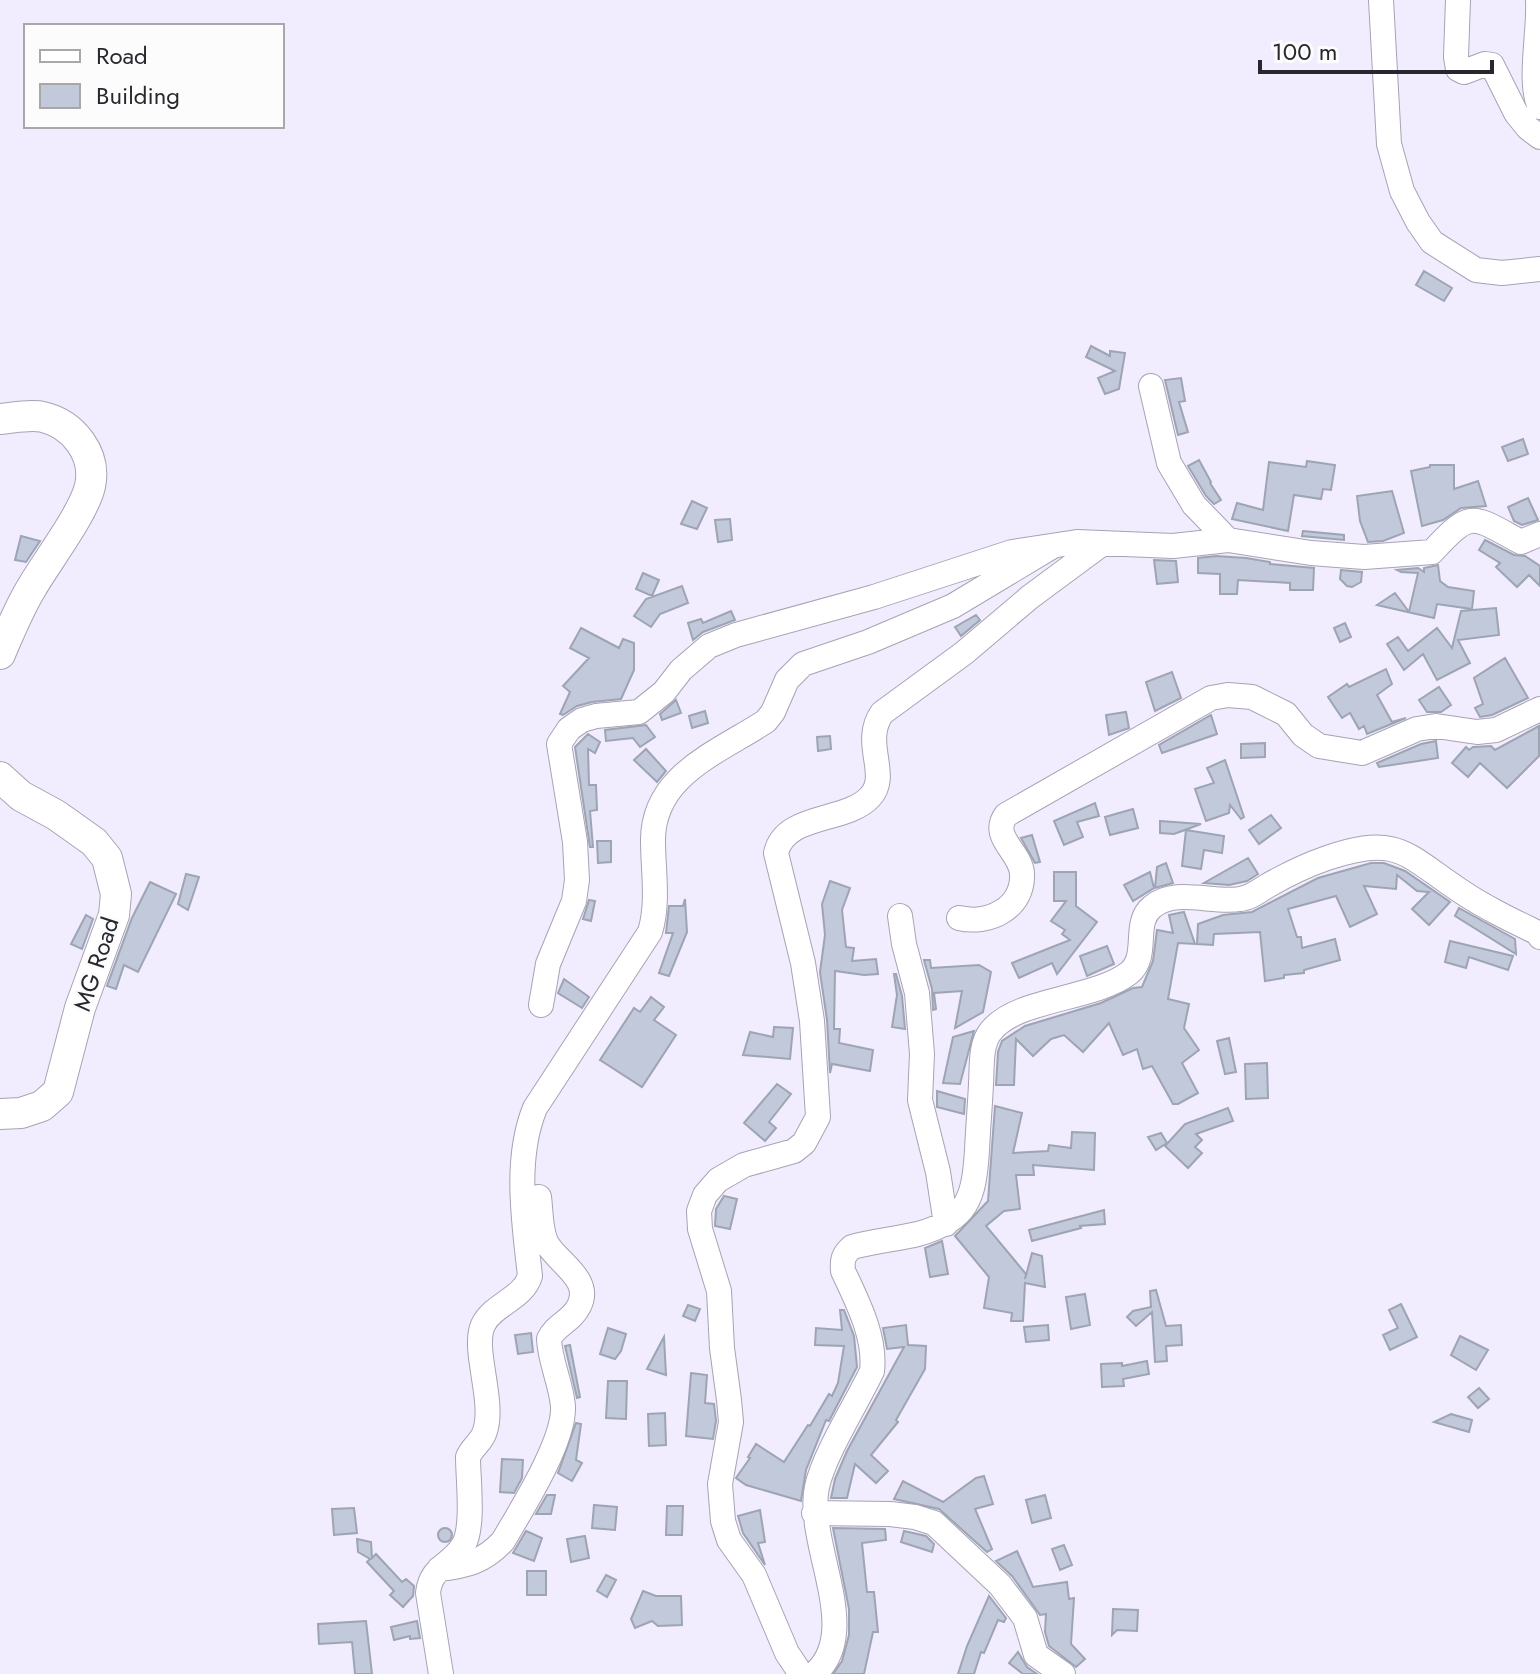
<svg xmlns="http://www.w3.org/2000/svg" width="1540" height="1674" font-family="Jost,sans-serif">
	<rect width="100%" height="100%" fill="#f1ecfe"/>
	<path fill="#c2c9da" stroke="#9da4b4" stroke-width="2" d="M1424 271 1452 288 1444 301 1416 285Z
		M1091 346 1110 356V351L1125 353 1119 389 1105 394 1098 378 1115 371 1086 357Z
		M1181 378 1185 401 1179 402 1188 432 1178 435 1165 380Z
		M1523 439 1528 454 1508 461 1502 447Z
		M1199 460 1211 482 1210 483 1221 500 1214 504 1206 496 1188 466Z
		M1307 461 1335 465 1331 490 1323 489 1321 499 1294 495 1288 531 1232 519 1237 503 1263 510 1269 462 1306 467Z
		M1430 465H1454V489L1478 481 1486 506 1461 508 1443 520 1422 526 1411 471 1430 467Z
		M1392 491 1404 533 1383 541 1368 542 1360 521 1357 496Z
		M1528 498 1538 520 1522 525 1514 521 1508 507Z
		M692 501 707 508 697 529 681 524Z
		M730 519 732 540 718 542 715 520Z
		M1303 531 1344 535V540L1302 536Z
		M21 536 40 541 26 562 15 560Z
		M1485 540 1514 555 1525 556 1540 566V586L1529 575 1517 587 1496 567 1500 563 1479 550Z
		M1216 556 1246 558 1270 562V564L1314 568 1313 590H1290V583L1238 580 1237 594H1220V574L1198 573V558Z
		M1154 560 1176 561 1178 582 1157 584Z
		M1438 565 1440 581 1448 587 1474 591 1472 609 1437 604 1434 618 1377 605 1395 593 1409 612 1418 573 1401 572 1397 570 1418 568 1424 572V568Z
		M1341 570 1362 572 1361 582 1352 587 1347 586 1340 579Z
		M643 573 659 580 652 596 636 589Z
		M682 586 688 603 660 614 651 627 634 616 646 599Z
		M1496 608 1499 635 1458 640 1470 663 1437 680 1423 654 1404 670 1387 644 1398 637 1408 651 1437 628 1452 648 1461 611Z
		M731 611 735 620 703 632 693 640 688 623 701 619 703 623Z
		M976 615 980 620 961 636 955 627Z
		M1345 623 1351 637 1340 642 1334 628Z
		M581 628 619 648 623 639 634 643V670L621 699 592 702 577 706 563 715 560 714 570 692 563 686 589 658 570 648Z
		M1505 658 1528 698 1492 715 1480 717 1475 708 1483 704 1474 678Z
		M1386 669 1392 684 1377 695 1392 722 1406 718 1367 734 1364 726 1359 729 1350 713 1342 718 1328 697 1347 684 1349 687Z
		M1172 672 1181 698 1155 711 1146 682Z
		M1439 687 1451 705 1441 712H1427L1419 700Z
		M676 700 681 713 662 720 660 714Z
		M705 711 708 723 692 728 689 716Z
		M1126 712 1129 728 1109 735 1106 715Z
		M1211 715 1217 734 1162 753 1159 745Z
		M646 725 655 737 640 747 633 738 606 741 605 730Z
		M1539 726V756L1507 788 1480 763 1468 777 1452 763 1466 747 1469 750 1473 747 1491 746 1495 750Z
		M588 734 600 742 595 753 588 749 589 785H596L597 810 590 811 593 847H590L575 747Z
		M830 736 831 749 818 751 817 737Z
		M1436 741 1438 758 1379 767 1377 763 1421 744Z
		M1265 743V757L1241 758V744Z
		M646 749 666 771 657 782 634 760Z
		M1225 760 1244 817 1241 819 1230 805 1229 813 1206 821 1195 789 1214 783 1207 768Z
		M1095 803 1099 816 1077 822 1083 837 1064 845 1054 821Z
		M1133 809 1138 828 1110 835 1105 817Z
		M1271 815 1281 828 1259 844 1249 830Z
		M1160 821 1201 824 1174 834 1160 833Z
		M1186 830 1224 836 1222 853 1204 850 1201 869 1182 866Z
		M1032 835 1040 862 1035 863 1021 838Z
		M597 841H611V862L598 863Z
		M1248 858 1258 874 1247 881 1229 885 1204 883Z
		M1166 863 1173 883 1155 888 1157 867Z
		M1371 863H1384L1405 871 1450 902 1429 925 1412 909 1429 892 1417 891 1397 875 1396 889 1364 886 1377 914 1350 927 1336 896 1288 909 1297 937H1301L1302 948 1335 939 1340 960 1304 970V973L1284 975V978L1265 981 1260 932 1214 934 1213 945 1197 944 1198 924 1223 915 1252 912 1318 878Z
		M1054 872H1076V906L1097 922 1057 974 1052 963 1019 978 1012 963 1070 940 1062 934 1065 930 1051 921 1066 901H1054Z
		M1150 872 1154 888 1133 901 1124 885Z
		M186 874 199 877 188 910 178 904Z
		M830 881 850 888 842 910 846 947 854 948 852 961 876 959 878 974 864 975 835 971 834 1029H840L839 1043 873 1050 870 1071 832 1064 830 1073 827 1020 820 972 825 935 822 904Z
		M150 882 176 894 138 972 124 965 116 989 107 986 132 918Z
		M685 899 687 932 669 976 659 973 673 933H666L669 906H683Z
		M589 900 595 901 591 921 583 919Z
		M1459 908 1515 939 1516 954 1455 916Z
		M1184 912 1195 944 1178 943 1168 999 1189 1004 1184 1028 1199 1050 1182 1063 1198 1093 1178 1104H1173L1152 1066 1143 1069 1137 1049 1123 1055 1109 1023 1083 1052 1064 1035 1051 1039 1033 1056 1016 1039 1014 1085H996L998 1052 1002 1041 1025 1026 1101 1003 1133 988 1142 987 1153 961 1157 930 1173 933 1169 915Z
		M86 915 93 919 82 949 71 944Z
		M1450 941 1513 956 1508 970 1469 957 1466 968 1445 962Z
		M1107 946 1114 964 1087 976 1080 956Z
		M924 960H930L931 968 979 965 991 972 983 1012 955 1028 962 991 934 993 936 1009 933 1010 932 989Z
		M894 974H896L902 996 905 1029 892 1027 897 995Z
		M564 979 589 997 582 1008 558 993Z
		M651 997 664 1007 654 1020 676 1035 642 1087 600 1060 634 1008 640 1012Z
		M774 1027 793 1028 790 1059 743 1055 750 1032 773 1037Z
		M974 1031 960 1084 943 1083 953 1037Z
		M1229 1038 1236 1072 1225 1074 1217 1041Z
		M1267 1063 1268 1098 1246 1099 1245 1064Z
		M777 1084 791 1094 769 1122 776 1128 765 1141 744 1123Z
		M937 1091 965 1099 964 1114 937 1107Z
		M995 1106 1022 1113 1013 1153 1048 1151 1049 1145 1071 1148 1072 1132 1095 1133 1094 1170 1033 1165 1034 1175H1016L1020 1209 1004 1211 986 1226 1026 1274 1025 1279 1032 1253 1042 1256 1045 1287 1025 1283 1023 1321H1011L1012 1313 984 1308 989 1277 955 1236 988 1201Z
		M1228 1108 1233 1121 1196 1134 1202 1140 1195 1147 1202 1153 1188 1168 1165 1146 1185 1124Z
		M1161 1133 1167 1143 1156 1150 1148 1137Z
		M724 1196 737 1199 730 1229 715 1226 716 1209Z
		M1104 1210 1105 1224 1080 1226 1081 1228 1032 1241 1029 1230Z
		M942 1241 948 1274 930 1277 925 1248Z
		M1156 1290 1166 1326 1181 1325 1182 1345 1166 1346 1167 1361 1155 1362 1152 1312 1136 1326 1127 1317 1133 1311 1151 1307 1150 1291Z
		M1085 1294 1090 1325 1071 1329 1066 1297Z
		M1401 1304 1417 1337 1390 1350 1383 1335 1398 1328 1389 1310Z
		M688 1305 700 1309 695 1321 683 1316Z
		M840 1310H844L854 1336 857 1367 829 1421 826 1420 806 1470 801 1501 746 1485 736 1478 750 1458 748 1457 756 1444 784 1462 808 1425 810 1426 829 1394 832 1396 838 1383 844 1346 815 1345 816 1328 842 1330Z
		M906 1325 908 1345 926 1346 925 1369 896 1420 898 1422 871 1455 888 1471 876 1483 855 1464 847 1498H831L835 1479 847 1451 904 1347 887 1349 883 1328Z
		M1048 1325 1049 1340 1026 1342 1024 1327Z
		M608 1328 626 1334 621 1351 615 1359 600 1354Z
		M531 1333 533 1352 518 1354 515 1335Z
		M1460 1336 1488 1350 1476 1370 1451 1355Z
		M664 1337 666 1375 647 1369Z
		M570 1345 580 1397 577 1398 565 1346Z
		M1147 1361 1149 1374 1123 1379 1124 1386 1102 1387 1101 1364 1122 1363V1366Z
		M691 1373 707 1375 705 1403 714 1404 716 1421 713 1439 686 1436Z
		M608 1381H627L626 1419 606 1418Z
		M1479 1388 1489 1399 1478 1408 1468 1397Z
		M665 1413 666 1445 649 1446 648 1414Z
		M1451 1414 1472 1420 1469 1432 1434 1422Z
		M576 1423 581 1424 576 1460 582 1463 572 1481 558 1473Z
		M502 1459 523 1460 522 1478 514 1493 500 1492Z
		M984 1476 993 1504 975 1509 992 1549 987 1552 939 1509 894 1499 903 1481 943 1502 976 1478Z
		M547 1495H555L551 1514H536Z
		M1045 1495 1051 1518 1032 1523 1026 1500Z
		M594 1505 617 1507 615 1530 592 1528Z
		M667 1506H683L682 1535H666Z
		M354 1508 357 1533 334 1535 332 1509Z
		M760 1510 765 1542 758 1543 765 1565 743 1533 738 1516Z
		M438 1535a7 7 0 1 1 14 0a7 7 0 1 1-14 0Z
		M833 1528 885 1529 886 1540 862 1543 867 1592H874L878 1632H873L864 1674H833L842 1661 849 1635V1609Z
		M526 1531 542 1538 534 1561 513 1553Z
		M904 1531 926 1536 934 1544 932 1552 901 1542Z
		M585 1536 589 1558 571 1562 567 1539Z
		M357 1539 371 1542 372 1558 376 1554 402 1582 406 1579 414 1586 413 1596 403 1607 390 1595 394 1591 367 1562 370 1559 358 1552Z
		M1064 1545 1072 1565 1060 1570 1052 1549Z
		M1017 1551 1033 1587 1067 1582 1069 1599 1074 1598 1071 1644 1085 1659 1076 1667 1049 1646 1045 1632 1046 1614 1040 1615 1012 1576 996 1561Z
		M527 1571H546V1595H527Z
		M606 1575 616 1580 607 1597 597 1591Z
		M643 1591 656 1596H681L682 1625 658 1626 652 1621 635 1628 631 1619Z
		M989 1596 1006 1618 1004 1622 998 1620 984 1653 981 1652 974 1674H958L967 1646Z
		M1113 1609 1138 1610 1137 1631 1117 1630 1112 1635Z
		M366 1621 372 1674H355L352 1642 319 1644 318 1624Z
		M417 1621 420 1638 410 1639V1636L394 1640 391 1627Z
		M1018 1652 1027 1667 1037 1674H1023L1009 1663Z"/>
	<g fill="none" stroke-linecap="round" stroke-linejoin="round">
		<g stroke="#a8a3b3" stroke-width="26">
			<path id="minor" d="M1381 0 1389 144 1402 191 1418 222 1432 242 1476 270 1502 273 1540 269
				M1458 0 1456 57 1458 69 1464 72 1485 64 1492 65 1516 113 1528 128 1540 137
				M1538 0C1540 30 1528 83 1540 107
				M1151 386 1169 463 1194 505 1228 540 1311 553 1364 557 1432 552C1472 509 1471 515 1521 542L1540 534
				M900 916 904 944 917 993 922 1054 920 1100 938 1172 946 1224
				M959 918C989 925 1024 908 1022 873 1020 851 990 837 1006 815L1211 698 1228 695 1252 697 1286 714 1303 735 1319 746 1362 753 1417 729 1436 726 1477 732 1496 730 1540 709
				M541 1005 548 964 574 901 577 880 575 842 559 744 569 729 582 720 596 716 639 712 664 692 681 670 709 646 736 635 874 597 1012 552 1077 542 1173 546 1228 540
				M814 1513 890 1514 915 1517 934 1523 1000 1585 1025 1618 1036 1655 1063 1674
				M439 1569C465 1566 484 1562 503 1541 521 1510 565 1441 563 1406 561 1383 550 1362 549 1339 555 1325 572 1321 579 1306 593 1279 556 1262 546 1242 540 1228 541 1212 539 1197
				M441 1674 428 1593C431 1565 452 1566 464 1544 474 1525 468 1479 468 1457 472 1447 482 1442 485 1431 495 1401 472 1349 483 1325 493 1304 523 1299 530 1276 524 1222 514 1159 535 1108L650 932C659 902 653 871 653 840 653 775 719 752 766 721L773 712 787 680 803 664 868 642 953 606 1053 546
				M801 1674 787 1653 754 1575 729 1540 723 1521 720 1484 731 1422 729 1400 722 1348 719 1291 700 1229 699 1211 705 1195 718 1180 744 1165 794 1151 804 1143 818 1117 812 1021 803 963 776 853C785 813 846 823 870 797 891 775 861 743 882 713L964 653 1030 597 1103 543
				M814 1674C864 1632 805 1543 817 1487 824 1454 857 1403 872 1371 876 1337 857 1301 843 1271 842 1260 843 1255 852 1247 874 1241 896 1239 918 1234 968 1220 974 1198 977 1150 978 1128 980 1106 981 1084 982 1068 980 1044 991 1031 1017 998 1094 1000 1129 973 1150 956 1132 923 1152 907 1175 887 1213 904 1240 899 1250 898 1259 891 1267 886 1286 875 1307 865 1327 858 1398 834 1405 854 1459 890 1484 907 1511 920 1538 933L1540 937"/>
		</g>
		<g stroke="#a8a3b3" stroke-width="32">
			<path id="major" d="M0 419C13 418 30 414 43 417 73 424 97 454 90 486 84 513 47 561 32 587 19 608 10 631 0 654
				M0 777 21 796 56 815 94 842 107 858 116 894 114 915 80 1008 58 1092 42 1106 21 1113 0 1114"/>
		</g>
		<use href="#minor" stroke="#fff" stroke-width="24"/>
		<use href="#major" stroke="#fff" stroke-width="30"/>
	</g>
	<g text-anchor="middle" dominant-baseline="central" stroke-width="6" stroke-linejoin="round" paint-order="stroke">
		<g font-size="24" fill="#29272e" stroke="#fcfcfc">
			<text transform="translate(96 964) rotate(-72)">MG Road</text>
		</g>
	</g>
	<rect x="24" y="24" width="260" height="104" fill="#fcfcfc" stroke="#a8a7aa" stroke-width="2"/>
	<rect x="40" y="50" width="40" height="12" fill="#ffffff" stroke="#a8a7aa" stroke-width="2"/>
	<text x="96" y="64" font-size="24" fill="#29272e">Road</text>
	<rect x="40" y="84" width="40" height="24" fill="#c2c9da" stroke="#a8a7aa" stroke-width="2"/>
	<text x="96" y="104" font-size="24" fill="#29272e">Building</text>
	<path d="M1260 60v12h232v-12" fill="none" stroke="#29272e" stroke-width="4"/>
	<text x="1272" y="60" font-size="24" fill="#29272e" stroke="#fcfcfc" stroke-width="6" paint-order="stroke">100 m</text>
</svg>
